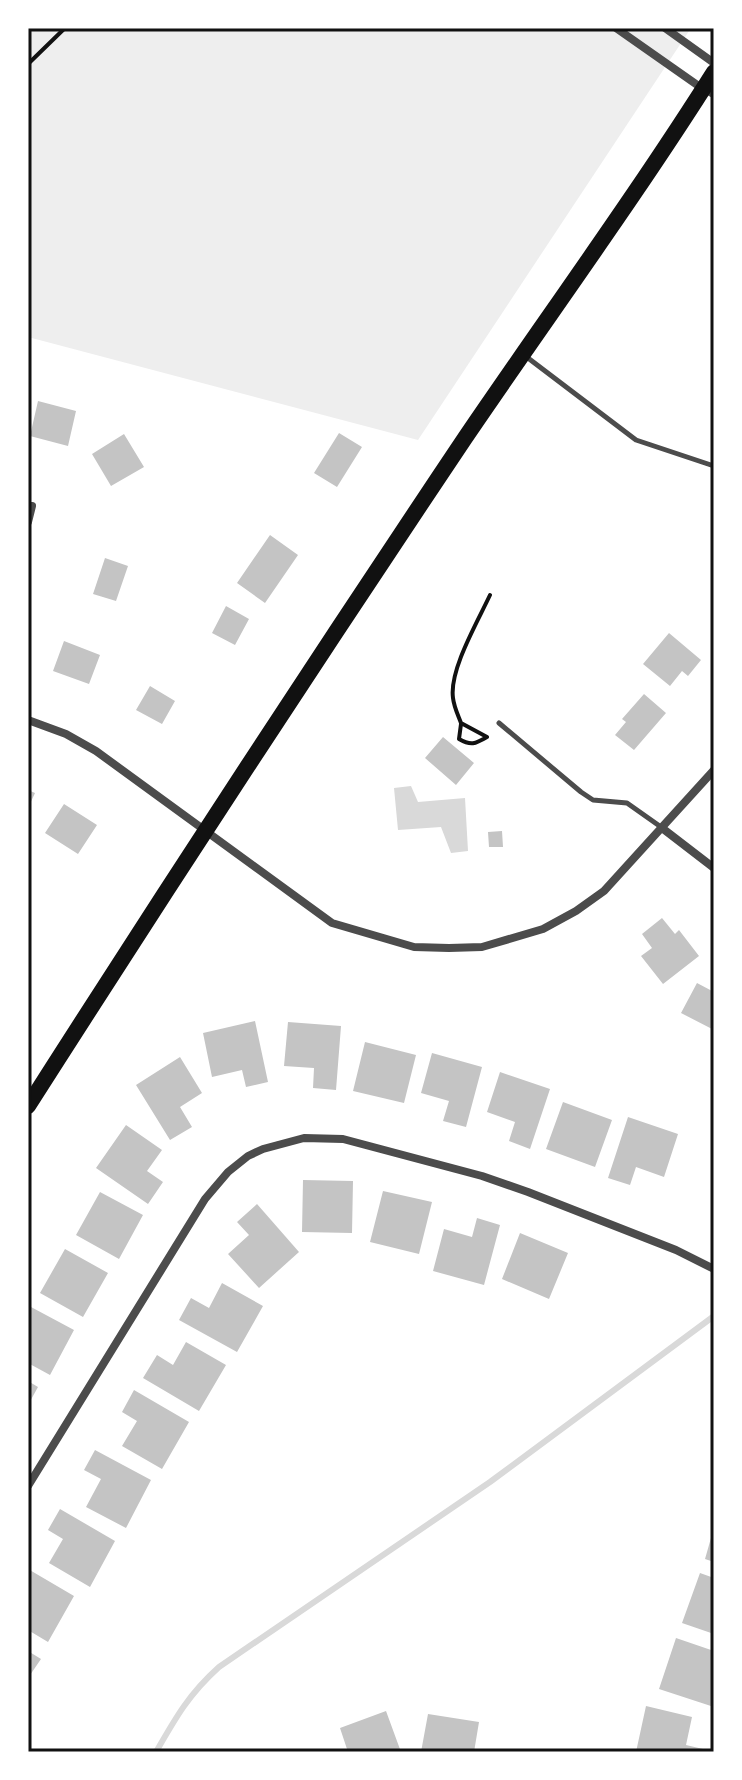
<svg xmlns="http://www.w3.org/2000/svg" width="742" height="1780" font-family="'Fira Sans',sans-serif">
	<rect width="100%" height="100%" fill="#fff"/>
	<path fill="#eee" d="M28 28H691L418 440 28 337Z"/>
	<path fill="#d9d9d9" d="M411 786 418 802 465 798 468 851 451 853 441 827 398 830 394 788Z"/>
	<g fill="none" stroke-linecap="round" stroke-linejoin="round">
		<path stroke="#d9d9d9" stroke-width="6" d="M156 1752C176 1717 189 1694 219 1667L490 1482 714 1316"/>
	</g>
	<path fill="#c4c4c4" d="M38 401 76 411 68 446 30 436Z
		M339 433 362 447 337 487 314 473Z
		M124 434 144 467 111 486 92 454Z
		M270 535 298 555 265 603 237 583Z
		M105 558 128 566 116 601 93 594Z
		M226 606 249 619 235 645 212 633Z
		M669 633 701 660 688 676 682 671 670 686 643 664Z
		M64 641 100 655 89 684 53 671Z
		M150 686 175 701 162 724 136 710Z
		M644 694 666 713 634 750 615 735 626 722 622 719Z
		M443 737 474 763 456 785 425 758Z
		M28 790 35 793 28 808Z
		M64 804 97 825 78 854 45 833Z
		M502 831 503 847H489L488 832Z
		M662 918 675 934 679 930 699 956 663 984 641 956 652 948 642 934Z
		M697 983 714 992V1030L681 1013Z
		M255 1021 268 1082 246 1087 242 1070 212 1077 203 1033Z
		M288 1022 341 1026 336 1090 313 1088 314 1068 284 1066Z
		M365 1042 416 1055 404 1103 353 1091Z
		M432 1053 482 1067 466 1127 443 1121 449 1101 421 1093Z
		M180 1057 202 1093 180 1107 192 1127 170 1140 136 1085Z
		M500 1072 550 1089 530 1149 509 1141 515 1122 487 1112Z
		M563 1102 612 1120 595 1167 546 1149Z
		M628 1117 678 1134 664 1177 636 1167 630 1185 608 1178Z
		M126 1125 162 1150 147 1171 163 1182 148 1204 96 1168Z
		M303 1180 353 1181 352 1233 302 1232Z
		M383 1191 432 1202 419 1254 370 1242Z
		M100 1192 143 1215 119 1259 76 1235Z
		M257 1204 299 1252 259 1288 228 1254 249 1235 237 1222Z
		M477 1218 500 1225 484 1285 433 1271 444 1229 472 1237Z
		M520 1233 568 1253 549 1299 502 1279Z
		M65 1249 108 1273 83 1317 40 1293Z
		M222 1283 263 1306 237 1352 179 1320 191 1298 209 1308Z
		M31 1307 74 1330 50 1375 28 1363V1312Z
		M186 1342 226 1365 199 1411 143 1378 157 1355 173 1365Z
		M28 1381 38 1387 28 1405Z
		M134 1390 189 1422 162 1469 122 1446 137 1421 122 1412Z
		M95 1450 151 1480 126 1528 86 1507 101 1479 84 1470Z
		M60 1509 115 1541 90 1587 49 1563 63 1539 48 1530Z
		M713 1531H714V1562L705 1559Z
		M28 1569 74 1596 48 1642 28 1630Z
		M700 1573 714 1578V1634L682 1623Z
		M676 1638 714 1651 712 1681 714 1682V1707L659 1689Z
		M28 1651 41 1659 28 1678Z
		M646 1706 692 1717 686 1745 703 1749V1752H636Z
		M386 1711 401 1752H348L340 1728Z
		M428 1714 479 1722 474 1752H421Z"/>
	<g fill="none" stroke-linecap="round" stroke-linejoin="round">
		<path stroke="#111" stroke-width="4" d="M28 64 65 28
			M461 724 459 739C471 746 475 744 487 737
			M487 737 461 723C458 715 454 707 453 698 449 670 478 621 490 595"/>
		<path stroke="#4c4c4c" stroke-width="5" d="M704 90 714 96
			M524 355 636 440 714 466
			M499 723 581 792 593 800 627 803 661 827"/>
		<path stroke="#4c4c4c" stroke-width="8" d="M616 28 703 89
			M665 28 714 63
			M28 522 32 506
			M28 720 66 734 96 751 332 923 414 947 449 948 482 947 543 929 576 911 604 891 714 770
			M662 828 714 868
			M28 1486 205 1199 228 1172 248 1156 263 1149 304 1138 343 1139 482 1176 528 1192 676 1250 714 1269"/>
		<path stroke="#111" stroke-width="16" d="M28 1106C171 882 317 659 465 438 548 316 635 197 714 72"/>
	</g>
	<rect width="742" height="1780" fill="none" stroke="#ffffff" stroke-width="60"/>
	<rect x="30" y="30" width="682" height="1720" fill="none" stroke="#111" stroke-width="3"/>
</svg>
